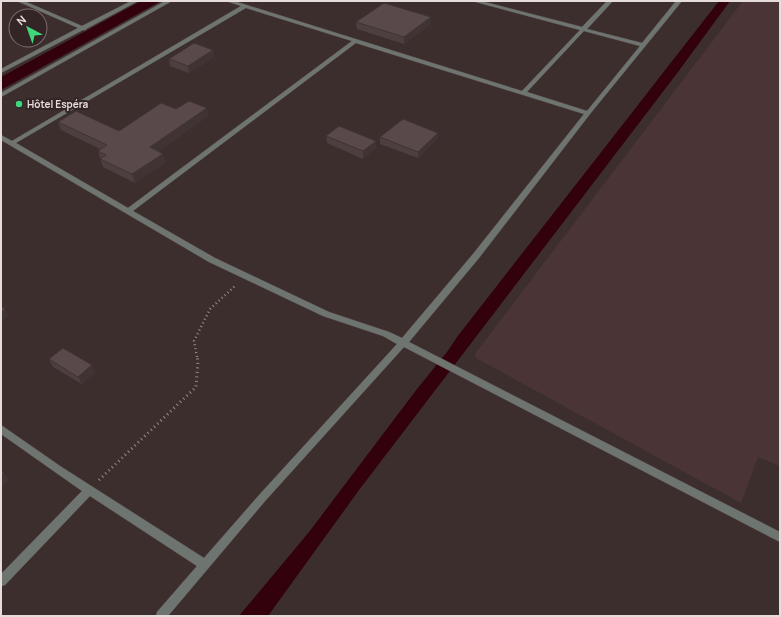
<svg xmlns="http://www.w3.org/2000/svg" width="781" height="617" font-family="Manrope,sans-serif">
	<rect width="100%" height="100%" fill="#3d2e2e"/>
	<path fill="#4b3435" d="M743 1H780V466L758 457 741 503 476 358 475 354Z"/>
	<path fill="#32010b" d="M141 1H161L1 90V77Z
		M719 1H730L678 72 359 490 268 616H239L309 532 417 389 447 352 457 337Z"/>
	<g fill="none" stroke-linecap="round" stroke-linejoin="round">
		<g stroke="#584a4a" stroke-width="1">
			<path id="street" d="M17 1H24L82 26 131 1H138L86 29V30H83L1 73V69L78 28Z
				M165 1H172L1 97V93Z
				M226 1H234L522 91 580 30 472 1H481L582 27 607 1H613L587 29 642 43 676 1H682L590 114 479 258 409 342 780 532V542L404 347 266 500 168 616H156L157 612 197 566 90 496 5 585 1 586V574L82 491 1 434V425L60 466 204 558 260 494 397 344 383 336 323 316 209 262 1 140V135L12 141 241 6ZM246 8 352 41 128 208 16 143ZM584 31 640 46 587 111 527 92ZM356 43 584 114 473 254 402 338 389 332 329 312 215 258 133 211Z"/>
		</g>
		<path stroke="#968a8a" stroke-width="2.5" stroke-dasharray="1 3" stroke-linecap="butt" d="M197 357 194 341 210 309 236 285"/>
		<path stroke="#968a8a" stroke-width="3" stroke-dasharray="1 3.5" stroke-linecap="butt" d="M99 480 196 387 198 361 197 356"/>
		<use href="#street" fill="#6e7470" fill-rule="evenodd"/>
	</g>
	<path fill="#4d3f40" d="M356 22 431 24 404 44 357 29Z
		M213 50 214 57 189 73 170 66 169 59Z
		M207 108 208 116 159 151 163 154 166 162 135 183 103 167 98 151 100 149 61 130 58 122 119 131 176 109Z
		M438 133 437 139 418 158 380 144V137Z
		M326 136 376 141V148L363 159 327 143Z
		M49 359 95 372 82 384 53 367Z"/>
	<path fill="#3f3334" d="M431 17V24L404 44V37Z
		M213 50 214 57 189 73 188 66Z
		M207 108 208 116 152 156 150 147Z
		M438 133 437 139 418 158V152Z
		M376 141V148L363 159V151Z
		M163 154 166 162 135 183 132 174Z
		M5 309 9 316 1 322V312Z
		M92 365 95 372 82 384 78 377Z
		M4 473 9 480 1 488V475Z"/>
	<path fill="#5a494a" stroke="#3f3334" d="M384 3 431 17 404 37 356 22Z
		M194 43 213 50 188 66 169 59Z
		M189 101 207 108 150 147 163 154 132 174 100 159 106 155 98 151 107 145 58 122 76 111 119 131 161 103 176 109Z
		M403 119 438 133 418 152 380 137Z
		M339 126 376 141 363 151 326 136Z
		M1 306 5 309 1 312Z
		M63 348 92 365 78 377 49 359Z
		M1 471 4 473 1 475Z"/>
	<circle fill="#40d77c" stroke="#332425" stroke-width="1.5" cx="19" cy="104" r="4"/>
	<g text-anchor="middle" dominant-baseline="central" stroke-width="4" stroke-linejoin="round" paint-order="stroke">
		<g font-size="10" font-weight="bold" fill="#e6dcdc" stroke="#332425" text-anchor="start">
			<text x="27" y="104">Hôtel Espéra</text>
		</g>
	</g>
	<rect width="781" height="617" fill="none" stroke="#e6dcdc" stroke-width="4"/>
	<g transform="translate(28 28) rotate(319)"><circle r="19" fill="#332425" stroke="#7b6e6e"/>
	<path d="M0-3L7 15L0 10L-7 15Z" fill="#40d77c"/>
	<text y="-6" font-size="11" font-weight="bold" text-anchor="middle" fill="#e6dcdc">N</text>
	</g>
</svg>
